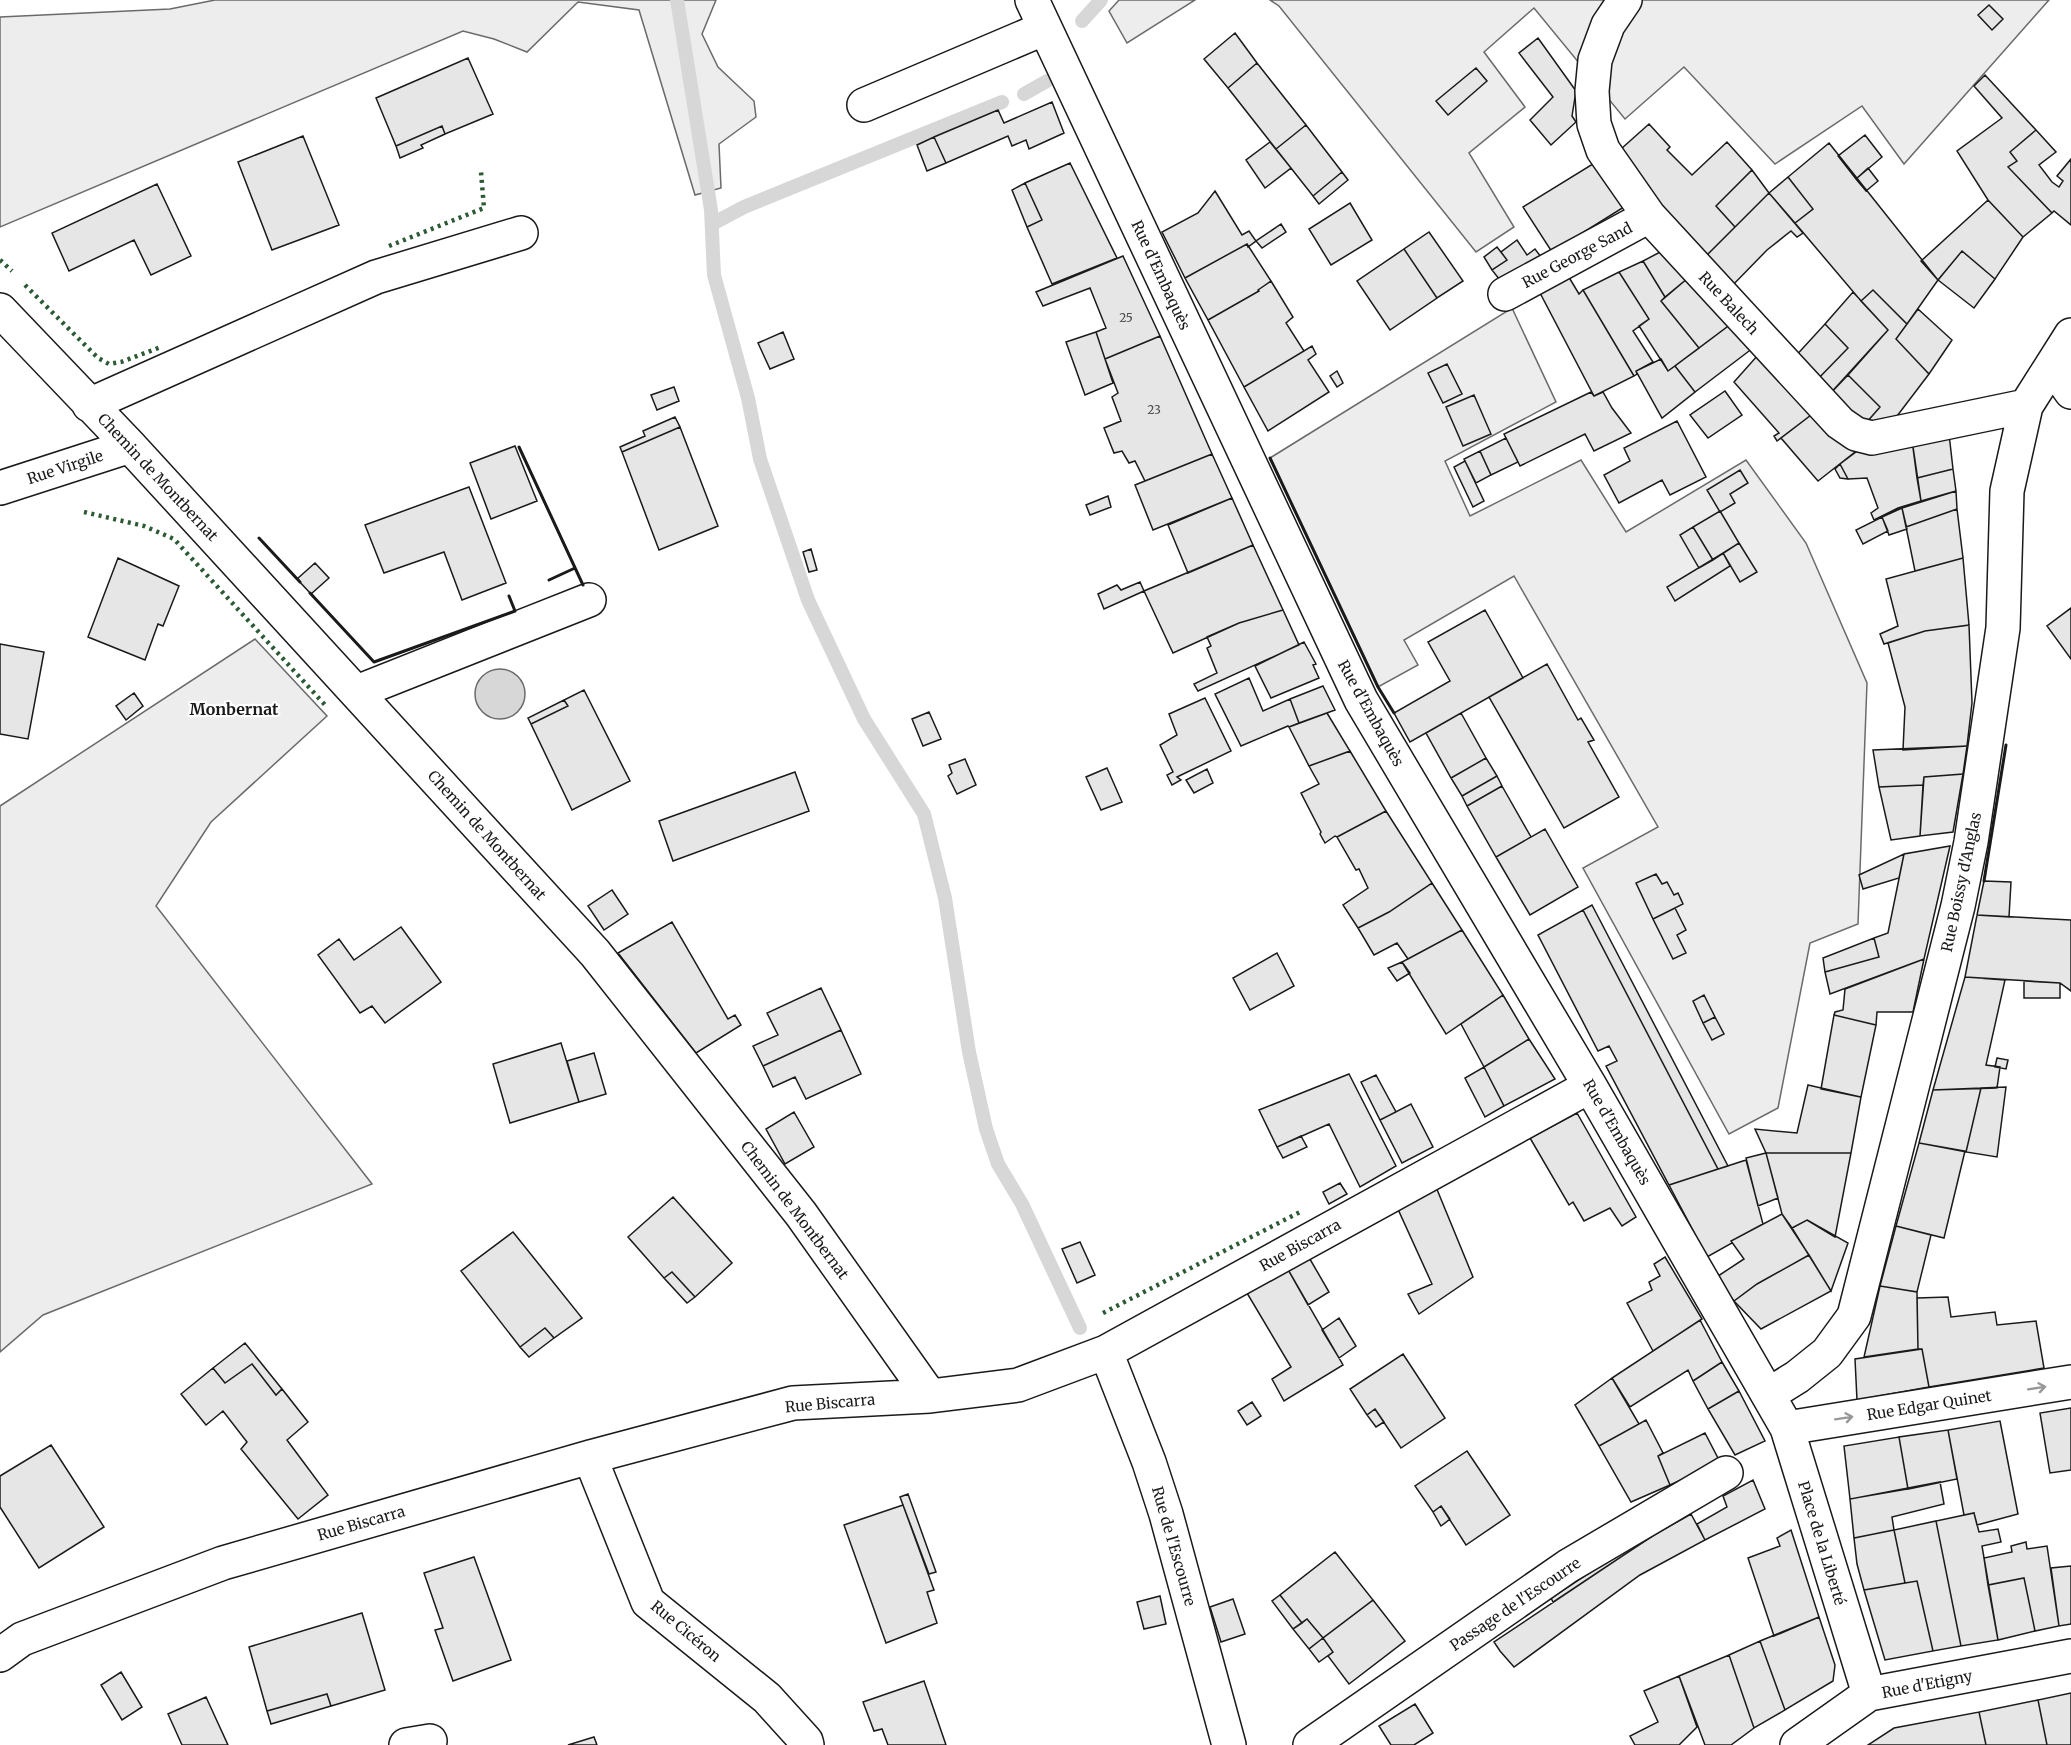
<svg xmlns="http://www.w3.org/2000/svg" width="2071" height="1745" font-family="Merriweather,serif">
	<rect width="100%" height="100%" fill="#fff"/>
	<path fill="#ededed" stroke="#6a6a6a" stroke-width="1.5" d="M215 0H716L702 34 718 67 754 101 756 117 719 144 721 188 695 195 639 10 578 2 527 52 494 39 463 31 0 227V17L170 9Z
		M1119 0H1195L1127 43 1109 11Z
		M1270 0H2049L1904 164 1862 106 1775 164 1684 67 1625 119 1534 8 1484 52 1525 107 1469 153 1514 227 1476 252 1279 6Z
		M1512 308 1556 402 1445 461 1470 516 1581 460 1626 532 1746 460 1806 543 1867 683 1858 924 1810 943 1778 1108 1729 1134 1583 868 1658 827 1514 576 1404 640 1418 665 1378 687 1270 458Z
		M255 639 327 716 211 822 156 906 372 1184 43 1315 0 1352V806Z"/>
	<path fill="#d7d7d7" stroke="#6a6a6a" stroke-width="1.5" d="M475 694a25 25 0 1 1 50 0a25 25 0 1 1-50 0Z"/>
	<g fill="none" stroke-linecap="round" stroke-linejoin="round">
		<path stroke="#d7d7d7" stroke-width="14" d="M677 0 711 210 714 275 748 398 760 459 808 600 864 719 924 814 945 898 969 1052 986 1129 998 1164 1022 1204 1080 1328
			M1082 21 1101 0
			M1024 94 1047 81
			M712 224 744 207 1002 102"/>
	</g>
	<path fill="#e6e6e6" stroke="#1a1a1a" stroke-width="1.5" d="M1989 5 2003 19 1992 30 1978 15Z
		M1235 33 1257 63 1228 88 1204 59Z
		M1538 38 1576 91 1572 116 1576 122 1551 145 1530 120 1553 97 1519 53Z
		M468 58 493 114 445 134 442 126 396 146 376 98Z
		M1257 63 1306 125 1276 149 1228 88Z
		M1476 68 1487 81 1448 115 1436 101Z
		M1985 75 2036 130 2010 152 2017 161 2008 167 2052 213 2023 237 1988 200 1957 151 2002 118 1974 86Z
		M1052 102 1064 133 1029 149 1026 140 1012 146 1008 136 946 163 934 137 998 110 1004 123Z
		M1649 124 1670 147 1667 150 1692 175 1727 142 1752 170 1716 206 1735 227 1702 260 1612 157Z
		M1306 125 1342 172 1313 196 1276 149Z
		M442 126 445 134 421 145 423 148 400 158 396 146Z
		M2036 130 2056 152 2039 165 2052 182 2059 187 2063 181 2057 176 2071 159V225L2054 211 2052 213 2008 167 2017 161 2010 152Z
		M1865 135 1882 157 1856 179 1838 156Z
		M303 136 339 225 272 250 238 162Z
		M934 137 946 163 927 171 917 145Z
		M1270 142 1291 168 1265 188 1246 160Z
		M1829 143 1938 280 1907 324 1873 290 1861 301 1795 223 1813 209 1788 177Z
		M1596 162 1624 207 1552 252 1523 207Z
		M1070 163 1117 258 1052 284 1027 227 1042 220 1025 183Z
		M1868 168 1878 181 1866 191 1856 179Z
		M1752 170 1769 193 1735 227 1716 206Z
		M1342 172 1348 180 1319 204 1313 196Z
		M1788 177 1813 209 1795 223 1769 193Z
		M1025 183 1042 220 1027 227 1012 190Z
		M157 184 191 256 151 275 134 240 69 271 52 233Z
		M1215 191 1242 235 1249 231 1256 241 1248 247 1247 244 1185 278 1162 232 1198 213Z
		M1769 193 1803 233 1797 237 1791 231 1767 250 1729 289 1702 260Z
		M1988 200 2023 237 1995 279 1962 251 1938 280 1921 261Z
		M1350 203 1372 240 1331 265 1309 229Z
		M1281 224 1286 232 1262 248 1256 241Z
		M1429 232 1463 281 1437 298 1404 249Z
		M1517 240 1527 255 1535 249 1541 257 1503 284 1492 270 1507 260 1501 252Z
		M1247 244 1271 281 1258 290 1259 291 1208 320 1185 278Z
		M1497 247 1507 260 1492 270 1484 257Z
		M1404 249 1437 298 1390 330 1357 281Z
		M1664 250 1688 278 1665 297 1643 261Z
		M1962 251 1995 279 1974 308 1938 280Z
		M1123 256 1160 336 1105 359 1096 332 1106 328 1090 288 1043 306 1036 292Z
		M1643 261 1665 297 1661 301 1699 348 1668 371 1639 326 1649 319 1619 272Z
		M1619 272 1649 319 1633 331 1653 362 1636 371 1637 374 1634 376 1583 290Z
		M1567 274 1579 294 1583 290 1634 376 1594 396 1539 291Z
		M1688 278 1731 324 1699 348 1661 301Z
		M1271 281 1293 317 1286 323 1304 351 1244 387 1208 320 1259 291 1258 290Z
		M1873 290 1907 324 1896 339 1929 374 1894 420 1866 423 1880 407 1848 375 1888 330 1861 301Z
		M1853 292 1888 330 1827 397 1814 383 1848 348 1825 324Z
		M1918 309 1952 340 1929 374 1896 339Z
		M1731 324 1753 348 1695 392 1675 366Z
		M1825 324 1848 348 1814 383 1792 360Z
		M783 332 794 359 770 369 758 343Z
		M1096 332 1113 383 1085 395 1066 342Z
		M1160 336 1212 454 1145 481 1135 461 1129 463 1122 451 1114 453 1104 428 1121 421 1112 397 1118 393 1105 359Z
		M1312 346 1316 354 1308 360 1329 392 1268 431 1244 387Z
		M1758 355 1815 412 1777 441 1774 436 1779 433 1734 382Z
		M1661 359 1668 371 1675 366 1695 392 1662 418 1636 371Z
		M1447 364 1462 394 1443 403 1428 373Z
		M1337 371 1343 383 1337 387 1330 376Z
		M1848 375 1880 407 1866 423 1827 397Z
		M674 387 679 401 657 410 651 395Z
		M1725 391 1742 415 1708 438 1690 415Z
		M1591 392 1594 396 1603 392 1612 408 1631 433 1594 451 1585 434 1520 466 1504 434Z
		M1474 395 1491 434 1463 446 1446 407Z
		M1815 412 1855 452 1818 481 1781 438Z
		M675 417 680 427 622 452 620 447 645 436 643 431Z
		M1677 421 1706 477 1670 495 1662 480 1619 503 1604 475 1630 461 1624 448Z
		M680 427 718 526 659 550 622 452Z
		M1949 434 1953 469 1917 478 1912 440Z
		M1506 438 1518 462 1491 475 1480 451Z
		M1912 440 1921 501 1898 508 1874 520 1871 513 1878 508 1867 478 1848 479 1840 464 1860 449Z
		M515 446 537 501 491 519 470 463Z
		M1480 451 1491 475 1476 483 1464 459Z
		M1212 454 1232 498 1153 530 1135 485Z
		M1465 461 1484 501 1473 507 1454 467Z
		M1840 464 1848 479 1840 478 1835 469Z
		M1953 469 1956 491 1921 501 1917 478Z
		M1740 470 1748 483 1730 494 1735 503 1720 512 1707 490Z
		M469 487 506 583 462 600 444 552 384 573 365 525Z
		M1956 491 1957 509 1906 527 1902 508Z
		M1108 496 1111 507 1090 515 1086 505Z
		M1232 498 1253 545 1188 573 1168 525Z
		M1902 508 1907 529 1889 535 1882 517Z
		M1957 509 1963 558 1915 571 1906 527Z
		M1720 511 1739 543 1713 560 1693 527Z
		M1882 517 1888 531 1863 544 1856 530Z
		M1693 527 1713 560 1699 568 1680 535Z
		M1739 543 1757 572 1740 582 1723 553Z
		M1253 545 1283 610 1239 623 1173 653 1144 591Z
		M811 549 817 570 809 572 803 552Z
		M1723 553 1730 566 1675 601 1667 587Z
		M118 558 179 586 163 626 158 624 145 660 88 637Z
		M1963 558 1969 625 1925 631 1884 644 1880 634 1898 626 1886 579Z
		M315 563 329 578 311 594 297 579Z
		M1140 582 1144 591 1104 609 1098 594 1117 585 1121 590Z
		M2071 608V659L2047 626Z
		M1283 610 1299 645 1198 691 1194 684 1217 673 1207 648 1211 646 1207 637 1239 623Z
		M1485 610 1523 678 1410 742 1394 713 1450 681 1428 642Z
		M1969 625 1972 703 1967 746 1903 750 1905 707 1888 643 1925 631Z
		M1304 642 1316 664 1313 665 1319 678 1271 698 1255 666Z
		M0 644 44 652 28 739 0 734Z
		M1547 664 1578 720 1581 718 1594 740 1588 742 1619 797 1564 828 1489 697Z
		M1249 678 1263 711 1290 699 1299 723 1289 727 1288 726 1241 746 1215 694Z
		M1323 686 1335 710 1299 723 1290 699Z
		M584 690 630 781 572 810 531 724 568 706 564 700Z
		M134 693 143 706 126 720 116 706Z
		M1205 698 1231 751 1177 777 1181 780 1172 785 1167 775 1173 772 1160 745 1177 735 1169 714Z
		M564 700 568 706 531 724 528 718Z
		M929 712 941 739 923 746 912 719Z
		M1327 713 1350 751 1309 766 1289 727Z
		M1461 713 1486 758 1451 778 1426 733Z
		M1967 746 1963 774 1924 777 1923 785 1879 787 1873 750Z
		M1350 751 1386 811 1337 837 1335 836 1325 843 1320 834 1321 832 1301 793 1319 784 1309 766Z
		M1486 758 1497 776 1462 796 1451 778Z
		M965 759 976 785 957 794 948 776 952 773 949 765Z
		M1107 768 1122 802 1101 810 1086 777Z
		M1207 769 1213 783 1194 793 1186 780Z
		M795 772 809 811 673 861 659 821Z
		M1963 774 1953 832 1920 836 1924 777Z
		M1497 776 1502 786 1467 806 1462 796Z
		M1923 785 1920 836 1891 840 1879 787Z
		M1502 786 1531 837 1496 857 1467 806Z
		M1386 811 1432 883 1389 912 1358 928 1343 905 1368 888 1359 869 1356 870 1337 837Z
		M1545 829 1578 887 1530 915 1496 857Z
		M1950 846 1924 959 1830 994 1825 972 1879 957 1874 938 1888 933 1904 854Z
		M1904 854 1899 878 1863 889 1859 875Z
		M1656 874 1662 884 1667 882 1674 895 1678 893 1683 904 1653 919 1636 883Z
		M1984 881 2011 882 2009 917 1977 915Z
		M1432 883 1462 930 1408 959 1397 943 1374 955 1358 928 1389 912Z
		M612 890 628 914 604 930 588 906Z
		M1592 905 1728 1166 1718 1169 1583 910Z
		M1675 908 1686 930 1677 935 1686 953 1673 959 1653 919Z
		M1583 910 1718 1169 1669 1185 1606 1066 1617 1061 1609 1046 1598 1051 1538 935Z
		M1977 915 2071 920V991L2060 983 1965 977Z
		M672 922 728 1019 735 1015 741 1025 696 1053 618 953Z
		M401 927 441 982 385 1023 372 1006 360 1013 318 955 339 939 354 960Z
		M1462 930 1503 995 1446 1034 1402 962Z
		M1874 938 1879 957 1825 972 1823 958Z
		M1277 953 1294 986 1250 1010 1233 978Z
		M1924 959 1913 1012H1877L1876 1025 1834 1015 1835 1012 1843 1010 1845 989Z
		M1402 962 1410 973 1397 981 1388 968Z
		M1965 977 2005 980 1986 1065 2000 1067 1997 1088 1933 1090Z
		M2024 981 2060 983V998H2024Z
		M821 988 841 1030 763 1066 753 1046 778 1035 767 1013Z
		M1503 995 1529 1039 1484 1067 1461 1024Z
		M1704 995 1715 1017 1703 1023 1693 1001Z
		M1834 1015 1876 1025 1861 1097 1821 1089Z
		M1715 1017 1724 1034 1712 1040 1703 1023Z
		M841 1030 861 1074 806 1099 795 1077 773 1087 763 1066Z
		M1529 1039 1555 1079 1504 1106 1484 1067Z
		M561 1043 579 1102 510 1123 493 1064Z
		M594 1053 606 1094 579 1102 567 1061Z
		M1997 1058 2008 1060 2006 1069 1995 1067Z
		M1484 1067 1504 1106 1485 1117 1465 1078Z
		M1349 1074 1396 1166 1360 1187 1329 1124 1277 1147 1259 1110Z
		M1376 1075 1396 1112 1380 1120 1361 1082Z
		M1808 1085 1861 1097 1851 1153H1766L1755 1129 1797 1133Z
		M2006 1087 1997 1157 1966 1152 1981 1088Z
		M1981 1088 1966 1152 1919 1143 1933 1090Z
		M1411 1104 1433 1147 1402 1163 1380 1120Z
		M794 1112 814 1147 785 1164 766 1129Z
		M1577 1113 1636 1217 1622 1226 1610 1208 1584 1221 1573 1202 1569 1205 1530 1138Z
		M1301 1136 1307 1147 1283 1158 1277 1147Z
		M1919 1143 1965 1151 1944 1238 1896 1226Z
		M1766 1153H1851L1835 1237 1807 1220 1792 1228 1782 1214Z
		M1766 1153 1778 1198 1758 1206 1746 1158Z
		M1746 1160 1763 1224 1731 1241 1732 1243 1707 1257 1669 1185Z
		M1340 1183 1347 1194 1329 1204 1323 1192Z
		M1436 1187 1473 1277 1419 1314 1408 1294 1432 1284 1397 1207Z
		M673 1197 732 1263 695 1297 672 1272 664 1278 628 1237Z
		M1782 1214 1809 1255 1757 1284 1734 1301 1715 1278 1744 1259 1731 1241Z
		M1807 1220 1848 1243 1831 1291 1792 1228Z
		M1896 1226 1931 1235 1917 1292 1880 1286Z
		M513 1232 582 1318 554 1338 545 1328 520 1347 461 1271Z
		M1080 1242 1095 1275 1077 1283 1062 1249Z
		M1307 1254 1329 1292 1308 1305 1286 1266Z
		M1809 1255 1831 1291 1761 1329 1734 1301 1757 1284Z
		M1665 1257 1702 1319 1653 1351 1627 1303 1652 1290 1649 1282 1660 1276 1654 1264Z
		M1286 1266 1343 1365 1284 1401 1272 1379 1291 1367 1244 1288Z
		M672 1272 695 1297 687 1303 664 1278Z
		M1880 1286 1917 1292 1918 1349 1864 1357Z
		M1948 1297 1951 1317 1995 1312 1997 1325 2036 1321 2044 1368 1929 1387 1922 1349H1918L1917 1298Z
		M1339 1318 1356 1346 1339 1358 1322 1330Z
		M1700 1320 1722 1362 1693 1381 1688 1370 1630 1407 1612 1378Z
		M545 1328 554 1338 529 1357 520 1347Z
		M245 1343 282 1389 276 1395 252 1364 225 1383 213 1368Z
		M1922 1349 1929 1387 1857 1400 1855 1359Z
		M1403 1354 1445 1418 1401 1448 1375 1409 1367 1415 1350 1389Z
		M1722 1362 1739 1391 1708 1409 1693 1381Z
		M252 1364 276 1395 282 1389 308 1422 287 1440 328 1495 298 1519 241 1449 247 1442 223 1411 206 1425 181 1394 213 1368 225 1383Z
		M1612 1378 1639 1424 1599 1446 1575 1405Z
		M1739 1391 1765 1441 1735 1455 1708 1409Z
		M1252 1402 1261 1416 1247 1425 1238 1411Z
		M2071 1408V1470L2050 1473 2040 1413Z
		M1375 1409 1384 1422 1376 1427 1367 1415Z
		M1646 1420 1663 1453 1658 1456 1670 1485 1631 1502 1599 1446Z
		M2000 1421 2018 1514 1977 1525 1974 1513 1964 1515 1948 1430Z
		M1948 1430 1957 1479 1908 1489 1899 1437Z
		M1705 1433 1720 1462 1670 1485 1658 1456Z
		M1899 1437 1908 1489 1850 1499 1844 1446Z
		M51 1445 104 1527 39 1568 0 1507V1476Z
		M1467 1451 1510 1515 1466 1545 1441 1506 1433 1512 1415 1486Z
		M1753 1480 1765 1509 1705 1540 1697 1524 1727 1507 1723 1496Z
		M1940 1482 1944 1504 1892 1517 1894 1530 1854 1538 1850 1499Z
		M908 1494 936 1572 929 1574 900 1497Z
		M903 1505 934 1590 927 1592 937 1623 886 1643 844 1525Z
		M1441 1506 1450 1519 1441 1526 1433 1512Z
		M1690 1511 1691 1514 1654 1535 1553 1602 1551 1598 1650 1533Z
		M1974 1513 1979 1532 1998 1529 2001 1542 1982 1546 1998 1640 1961 1646 1936 1521Z
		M1691 1514 1705 1540 1640 1575 1514 1667 1500 1651 1494 1642 1654 1535Z
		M1936 1521 1961 1646 1933 1651 1917 1581 1905 1583 1894 1530Z
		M1791 1530 1819 1617 1774 1636 1748 1558 1780 1546 1777 1538Z
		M1894 1530 1905 1583 1864 1590 1857 1564 1854 1538Z
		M2026 1542 2027 1549 2047 1546 2059 1626 2035 1631 2024 1578 1988 1585 1984 1558 2012 1552 2011 1546Z
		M1335 1552 1373 1600 1323 1638 1307 1619 1302 1623 1280 1595Z
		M474 1557 511 1660 453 1681 435 1630 443 1628 424 1573Z
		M2071 1566V1624L2059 1626 2051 1568Z
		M2024 1578 2035 1631 1998 1640 1988 1585Z
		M1917 1581 1933 1651 1885 1660 1864 1590Z
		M1280 1595 1302 1623 1293 1629 1272 1601Z
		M1160 1596 1166 1624 1144 1629 1137 1602Z
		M1233 1599 1245 1634 1221 1642 1210 1607Z
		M1373 1600 1405 1641 1349 1684 1328 1656 1333 1652 1323 1638Z
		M362 1613 385 1690 331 1706 327 1694 267 1711 249 1647Z
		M1819 1617 1835 1665 1833 1681 1785 1710 1760 1641Z
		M1307 1619 1323 1638 1309 1649 1293 1629Z
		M1323 1638 1333 1652 1319 1662 1309 1649Z
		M1760 1641 1785 1710 1754 1728 1729 1655Z
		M1729 1655 1754 1728 1731 1745H1705L1679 1676Z
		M121 1672 142 1707 122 1720 101 1685Z
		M1679 1676 1697 1727 1679 1745H1635L1630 1736 1658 1722 1644 1691Z
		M924 1681 946 1745H888L882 1729 874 1731 863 1702Z
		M2071 1693V1745H2047L2038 1700Z
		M327 1694 331 1706 271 1724 267 1711Z
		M206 1697 228 1745H182L168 1714Z
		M2038 1700 2047 1745H1986L1979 1712Z
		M1415 1704 1433 1733 1414 1745H1391L1379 1726Z
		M1979 1712 1986 1745H1868L1894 1728Z
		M594 1737 597 1745H568Z"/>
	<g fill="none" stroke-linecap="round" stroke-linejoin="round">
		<g stroke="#1a1a1a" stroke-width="36">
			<path id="minor" d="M1032 0 1361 700 1590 1086 1787 1428 1869 1694
				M1625 0 1608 25 1595 60 1592 91 1594 124 1603 150 1649 216 1840 423 1856 434 1872 438 2026 406
				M864 105 1045 28
				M1505 294 1649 216
				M0 310 130 446 595 953 801 1214 930 1396
				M2052 365 2071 392
				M89 405 376 277 521 233
				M0 488 130 446
				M357 692 589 600
				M1106 1352 1149 1462 1166 1514 1229 1745
				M1768 1395 1797 1377 1827 1353 1854 1316 1958 906 1971 842 2003 628 2007 491 2026 406 2071 335
				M1787 1428 2071 1382
				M590 1457 648 1602 767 1698 806 1741 807 1745
				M0 1655 22 1639 223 1563 590 1457 793 1403 930 1396 1018 1385 1106 1352 1590 1086
				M406 1745 430 1741
				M1310 1745 1568 1566 1726 1473"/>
		</g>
		<g stroke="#1a1a1a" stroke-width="36">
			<path id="major" d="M1797 1745 1869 1694 2071 1656"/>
		</g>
		<use href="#minor" stroke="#fff" stroke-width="33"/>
		<use href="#major" stroke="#fff" stroke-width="33"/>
		<path stroke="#2b5a34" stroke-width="4.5" stroke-dasharray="3 4.5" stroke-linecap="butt" d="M389 246 484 208 481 172
			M0 260 12 271
			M25 285 98 358 109 364 121 362 161 347
			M84 512 144 526 174 539 326 706
			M1103 1313 1300 1212"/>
		<path stroke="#1a1a1a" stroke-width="3" d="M519 447 583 585
			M1270 458 1378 687 1394 713
			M259 538 300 582
			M549 580 575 568
			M310 593 374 662 515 611 509 596
			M1984 881 2006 745"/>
	</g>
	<defs><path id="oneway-shaft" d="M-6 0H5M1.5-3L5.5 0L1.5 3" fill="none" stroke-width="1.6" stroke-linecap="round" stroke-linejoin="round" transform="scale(1.5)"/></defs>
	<g stroke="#989898">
		<use href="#oneway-shaft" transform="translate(2037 1388) rotate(-9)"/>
		<use href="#oneway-shaft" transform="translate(1844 1418) rotate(-9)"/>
	</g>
	<g text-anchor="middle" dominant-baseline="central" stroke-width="4.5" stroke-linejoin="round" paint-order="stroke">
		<g font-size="12" fill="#4d4d4d">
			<text x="1126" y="317">25</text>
			<text x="1154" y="409">23</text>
		</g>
		<g font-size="15" fill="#1a1a1a" stroke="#fff">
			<text transform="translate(1577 255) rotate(-28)">Rue George Sand</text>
			<text transform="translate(1161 275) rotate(65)">Rue d'Embaquès</text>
			<text transform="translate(1729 303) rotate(47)">Rue Balech</text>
			<text transform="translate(65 467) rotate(-18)">Rue Virgile</text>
			<text transform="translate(158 477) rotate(47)">Chemin de Montbernat</text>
			<text transform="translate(1371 713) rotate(61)">Rue d'Embaquès</text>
			<text transform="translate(487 835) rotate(48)">Chemin de Montbernat</text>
			<text transform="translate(1961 882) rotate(-78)">Rue Boissy d'Anglas</text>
			<text transform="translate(1617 1132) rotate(60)">Rue d'Embaquès</text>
			<text transform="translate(795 1210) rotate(53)">Chemin de Montbernat</text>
			<text transform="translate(1300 1245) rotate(-29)">Rue Biscarra</text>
			<text transform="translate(830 1403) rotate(-5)">Rue Biscarra</text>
			<text transform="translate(1929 1405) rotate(-9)">Rue Edgar Quinet</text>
			<text transform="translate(361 1523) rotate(-16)">Rue Biscarra</text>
			<text transform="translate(1822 1543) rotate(73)">Place de la Liberté</text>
			<text transform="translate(1174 1546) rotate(74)">Rue de l'Escourre</text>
			<text transform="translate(1515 1604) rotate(-34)">Passage de l'Escourre</text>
			<text transform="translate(686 1631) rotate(40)">Rue Cicéron</text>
			<text transform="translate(1927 1684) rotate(-11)">Rue d'Etigny</text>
		</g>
		<g font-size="16" font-weight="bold" fill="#1a1a1a" stroke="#fff">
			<text x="234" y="709">Monbernat</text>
		</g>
	</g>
</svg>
